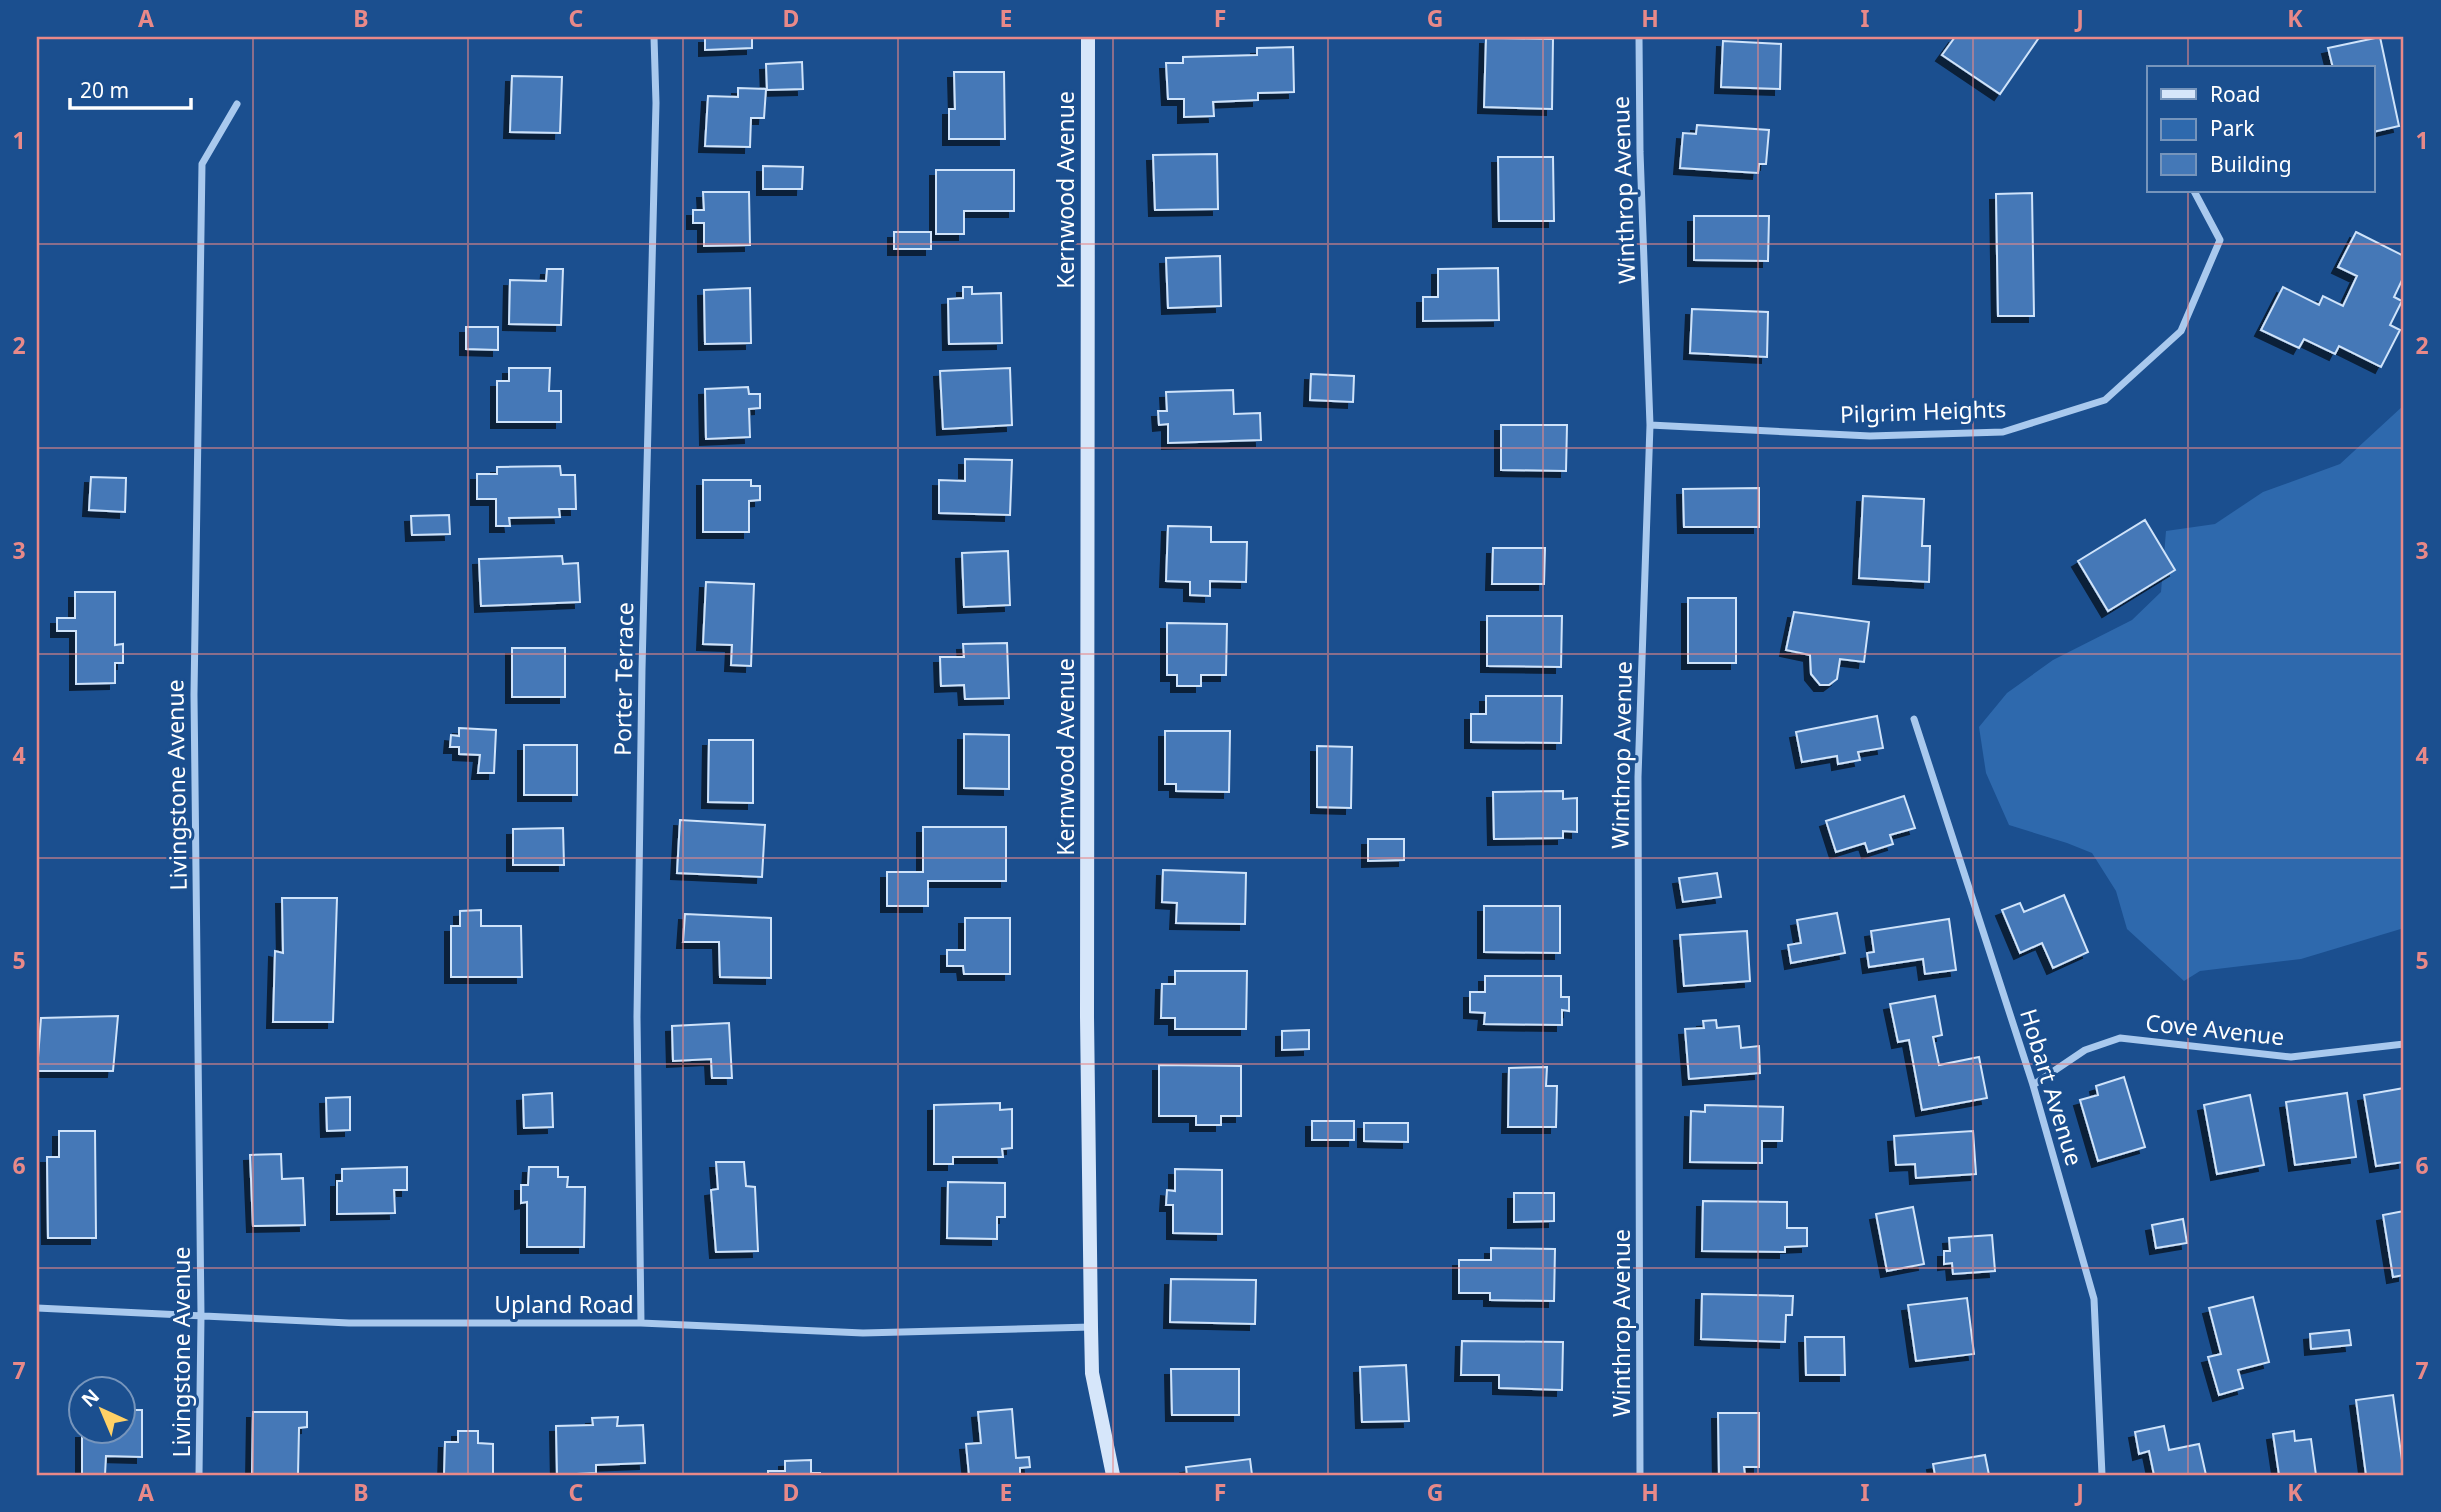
<svg xmlns="http://www.w3.org/2000/svg" width="2441" height="1512" font-family="'Noto Sans',sans-serif">
	<defs>
		<filter id="shadow"><feDropShadow dx="-6" dy="6" stdDeviation="0" flood-color="#0009"/></filter>
	</defs>
	<rect width="100%" height="100%" fill="#1b4f8f"/>
	<path fill="#2e69ad" d="M2404 405V928L2301 959 2200 971 2184 981 2127 929 2116 891 2092 853 2067 843 2009 825 1986 773 1979 727 2007 693 2053 660 2132 620 2161 592 2166 531 2215 524 2263 492 2340 464Z"/>
	<path fill="#4478b7" stroke="#cfe3fa" stroke-width="2" filter="url(#shadow)" d="M705 37H752V48L705 50Z
		M1955 37H2035L2038 39 2000 94 1942 55Z
		M2380 37 2399 126 2373 132V68H2333L2328 48Z
		M1486 38 1553 39 1552 109 1484 107Z
		M1723 41 1781 44 1780 89 1721 87Z
		M1293 47 1294 92 1258 93V100L1213 102 1214 116 1184 117V99H1168L1166 63H1183V57L1257 55V48Z
		M802 62 803 89 767 90 766 64Z
		M954 72H1004L1005 139H949V109H955Z
		M512 76 562 77 560 133 510 132Z
		M738 88 766 89 764 118H751L750 147 705 146 708 96 738 97Z
		M1697 125 1769 130 1766 164H1759L1758 173 1680 168 1683 133 1696 134Z
		M1217 154 1218 209 1155 210 1153 155Z
		M1498 157H1553L1554 221H1499Z
		M763 166 803 167 802 189H763Z
		M936 170H1014V211H964V234H936Z
		M703 192H749L750 245 704 246V223H693V210H704Z
		M2032 193 2034 316H1998L1996 194Z
		M1694 216H1769L1768 261 1694 260Z
		M894 232H931V249H894Z
		M2356 232 2404 256V276L2394 297 2402 301 2390 325 2400 330 2381 367 2339 346 2335 354 2304 339 2299 348 2261 330 2283 287 2319 305 2323 296 2343 306 2357 276 2338 267Z
		M1220 256 1221 306 1168 308 1166 258Z
		M1498 268 1499 320 1423 321V297H1438V269Z
		M547 269H563L561 325 509 324 510 280 546 281Z
		M963 287H972V294L1001 293 1002 343 949 344 948 299 963 298Z
		M750 288 751 343 705 344 704 290Z
		M1692 309 1768 312 1767 357 1690 353Z
		M466 327H498V350L466 349Z
		M509 368H550L549 391H561V422H497V381H509Z
		M1010 368 1012 425 943 429 940 371Z
		M1311 374 1354 376 1353 402 1310 400Z
		M748 387 749 394H760V408L749 409 750 437 706 439 705 389Z
		M1233 390 1234 414 1260 413 1261 440 1168 443V424L1159 425 1158 411H1167L1166 392Z
		M1501 425H1567L1566 471 1501 470Z
		M965 459 1012 460 1010 515 939 513V480L965 481Z
		M560 466 561 475H575L576 509H559L560 517 509 518 510 526H496V499H477V474H497V467Z
		M91 477 126 478 125 512 89 510Z
		M703 480H751V486H760V500L749 501V532H703Z
		M1759 488V527H1684L1683 489Z
		M1863 496 1924 499 1922 546H1930L1929 582 1859 578Z
		M449 515 450 534 412 535 411 516Z
		M2145 520 2175 570 2108 611 2078 561Z
		M1168 526 1211 527V542H1247L1246 582 1210 581V596L1190 595V582L1166 581Z
		M1493 548H1545L1544 584H1492Z
		M1008 551 1010 605 964 607 962 553Z
		M562 556 563 564 578 563 580 602 481 606 479 559Z
		M706 582 754 584 751 666 731 665 732 645 703 644Z
		M75 592H115V645L123 644V663H115V683L76 684V631H57V618H75Z
		M1688 598H1736V663H1688Z
		M1794 612 1869 622 1864 662 1840 659 1837 679 1829 685H1820L1811 674 1810 655 1786 650Z
		M1487 616H1562L1561 667 1487 666Z
		M1167 623 1227 624 1226 675H1201V686H1177V675H1167Z
		M1007 643 1009 698 965 699 964 685 941 686 940 657H964L963 644Z
		M512 648H565V697H512Z
		M1486 696H1562L1561 743 1471 742V714H1486Z
		M1877 716 1883 748 1858 752 1860 760 1838 764 1837 756 1802 762 1796 732Z
		M459 728 496 730 494 773H478L480 755 459 754V747H450L451 735 459 736Z
		M1165 731H1230L1229 792 1176 791V784H1165Z
		M964 734 1009 735V789L964 788Z
		M709 740H753V803L708 802Z
		M524 745H577V795H524Z
		M1317 746 1352 747 1351 808 1317 807Z
		M1563 791V799L1577 798V832L1563 831V838L1494 839 1493 792Z
		M1904 796 1915 828 1890 835 1893 844 1868 852 1865 843 1836 852 1826 821Z
		M680 820 765 825 762 877 677 873Z
		M923 827H1006V881H928V906H887V872H923Z
		M563 828 564 865H513V829Z
		M1368 839H1404V860L1368 861Z
		M1163 870 1246 873 1245 924 1176 923 1177 903 1162 902Z
		M1717 873 1721 897 1683 902 1679 878Z
		M2064 895 2088 952 2053 968 2042 943 2020 953 2002 910 2020 903 2024 912Z
		M282 898H337L333 1022H273L275 951 283 953Z
		M1484 906H1560V953L1484 952Z
		M481 910V926H521L522 977H451V926H460V911Z
		M1837 913 1845 953 1791 963 1788 945 1801 943 1797 920Z
		M685 914 771 918V978L720 977 719 942H683Z
		M965 918H1010V974H964L963 966H947V950H965Z
		M1949 919 1956 970 1925 974 1923 959 1869 967 1867 953 1874 952 1871 931Z
		M1747 931 1750 981 1684 986 1680 935Z
		M1175 971H1247L1246 1029H1175V1018H1161L1162 984H1175Z
		M1485 976H1561V997H1569V1011L1562 1010V1025L1484 1024 1485 1013 1470 1012V992H1485Z
		M1935 996 1942 1035 1933 1037 1939 1065 1979 1057 1987 1098 1922 1110 1909 1040 1898 1042 1890 1004Z
		M118 1016 113 1071H37L41 1018Z
		M1716 1020 1717 1028 1739 1026 1741 1048 1759 1046 1760 1073 1689 1079 1685 1029 1704 1028 1703 1021Z
		M729 1023 732 1078H712L711 1059 673 1061 672 1026Z
		M1309 1030V1049L1282 1050V1031Z
		M1159 1065 1241 1066V1116H1221V1125H1196V1116H1159Z
		M1547 1067 1546 1086H1557L1556 1127H1508L1509 1068Z
		M2124 1077 2145 1147 2098 1161 2080 1100 2098 1095 2096 1086Z
		M2404 1088V1126L2402 1127 2404 1162 2376 1166 2364 1095Z
		M552 1093 553 1127 524 1128 523 1095Z
		M2347 1093 2356 1157 2295 1165 2286 1102Z
		M2250 1095 2264 1165 2217 1174 2204 1105Z
		M350 1097V1130L327 1131 326 1098Z
		M1000 1103V1110L1012 1109V1148L1002 1149 1003 1157H953V1164H934V1105Z
		M1705 1105 1783 1107 1782 1141H1762V1163L1690 1162 1691 1111 1705 1112Z
		M1312 1121H1354V1140H1312Z
		M1364 1123H1408V1142L1364 1141Z
		M59 1131H95L96 1238H48L47 1157H59Z
		M1973 1131 1976 1174 1916 1178 1915 1164 1896 1165 1894 1136Z
		M281 1154 282 1179 303 1178 305 1225 253 1226 250 1155Z
		M716 1162H744L746 1186 755 1187 758 1251 716 1252 711 1190 718 1189Z
		M407 1167V1190H394L395 1213 337 1214V1181H342V1169Z
		M529 1167H558V1177H568L567 1187H585L584 1247H527V1202L521 1203V1185H528Z
		M1175 1169 1222 1170V1234L1173 1233V1205H1166L1167 1190 1175 1191Z
		M948 1182 1005 1183V1217H997V1239L947 1238Z
		M1514 1193H1554V1221L1514 1222Z
		M1703 1201 1787 1202V1228H1807V1246L1785 1247V1252L1702 1251Z
		M1913 1207 1924 1264 1887 1271 1876 1214Z
		M2404 1211V1275L2393 1277 2383 1215Z
		M2183 1219 2187 1243 2156 1248 2152 1225Z
		M1992 1235 1995 1271 1953 1274 1952 1263 1944 1264V1251H1950L1949 1238Z
		M1491 1248 1555 1249 1554 1301 1490 1300V1293H1459V1260H1491Z
		M1171 1279 1256 1280 1255 1324 1170 1322Z
		M1702 1294 1793 1296 1792 1315H1786L1785 1342 1701 1339Z
		M2253 1297 2269 1362 2238 1370 2243 1388 2219 1395 2208 1357 2221 1354 2209 1308Z
		M1967 1298 1974 1354 1916 1361 1908 1305Z
		M2349 1330 2351 1345 2311 1349 2310 1334Z
		M1805 1337H1844L1845 1375H1806Z
		M1462 1341 1563 1342 1562 1390 1499 1388V1375H1461Z
		M1406 1365 1409 1421 1362 1422 1360 1367Z
		M1171 1369H1239V1415H1172Z
		M2393 1395 2404 1475H2366L2356 1400Z
		M1012 1409 1016 1458 1029 1457 1030 1467 1020 1468V1475H969L966 1444 981 1443 978 1412Z
		M122 1410H142V1457L106 1456 105 1475H82V1432H122Z
		M253 1412H307V1427L299 1428 298 1475H252Z
		M1718 1413H1759V1467H1744L1745 1475H1719Z
		M618 1417 617 1426 643 1425 645 1463 596 1465V1473L557 1475 556 1426 593 1425 592 1418Z
		M2164 1426 2169 1450 2199 1444 2206 1475H2154L2149 1451 2139 1454 2135 1432Z
		M458 1431H478V1443L493 1444V1475H444L445 1442H458Z
		M2294 1431 2295 1441 2311 1439 2316 1475H2279L2273 1434Z
		M1985 1455 1989 1475H1935L1933 1464Z
		M1250 1459 1252 1475H1187L1186 1467Z
		M811 1460V1473H820V1475H768V1471H785V1461Z"/>
	<g fill="none" stroke-linecap="round" stroke-linejoin="round">
		<path stroke="#a9c9ee" stroke-width="7" d="M1639 37 1640 152 1650 425 1638 777 1640 1475
			M1650 425 1870 436 2003 432 2105 400 2181 331 2220 240 2194 191
			M1914 719 2033 1085 2094 1299 2102 1475
			M2033 1085 2085 1050 2120 1038 2291 1057 2404 1044
			M37 1308 349 1323H641L863 1333 1091 1327
			M641 1323 637 1017 642 669 656 103 654 37
			M199 1475 201 1316 194 695 202 164 237 104"/>
		<path stroke="#d6e6fa" stroke-width="14" d="M1088 37 1087 1017 1091 1327 1092 1373 1113 1475"/>
	</g>
	<path fill="none" stroke="#e88989" stroke-width="2" stroke-opacity="0.55" d="M253 37V1475M468 37V1475M683 37V1475M898 37V1475M1113 37V1475M1328 37V1475M1543 37V1475M1758 37V1475M1973 37V1475M2188 37V68M2188 191V1475M37 244H2404M37 448H2404M37 654H2404M37 858H2404M37 1064H2404M37 1268H2404"/>
	<g text-anchor="middle" dominant-baseline="central" stroke-width="6" stroke-linejoin="round" paint-order="stroke">
		<g font-size="23" fill="#fff" stroke="#1b4f8f">
			<text transform="translate(1065 190) rotate(-90)">Kernwood Avenue</text>
			<text transform="translate(1623 190) rotate(-92)">Winthrop Avenue</text>
			<text transform="translate(1923 411) rotate(-2)">Pilgrim Heights</text>
			<text transform="translate(623 679) rotate(-89)">Porter Terrace</text>
			<text transform="translate(1621 755) rotate(-89)">Winthrop Avenue</text>
			<text transform="translate(1065 757) rotate(-90)">Kernwood Avenue</text>
			<text transform="translate(176 785) rotate(-91)">Livingstone Avenue</text>
			<text transform="translate(2215 1029) rotate(6)">Cove Avenue</text>
			<text transform="translate(2052 1087) rotate(73)">Hobart Avenue</text>
			<text x="564" y="1304">Upland Road</text>
			<text transform="translate(1621 1323) rotate(-90)">Winthrop Avenue</text>
			<text transform="translate(181 1352) rotate(-90)">Livingstone Avenue</text>
		</g>
	</g>
	<rect width="2441" height="1512" fill="none" stroke="#1b4f8f" stroke-width="77"/>
	<rect x="2147" y="66" width="228" height="126" fill="#1b4f8f" stroke="#7695bc" stroke-width="2"/>
	<rect x="2161" y="89" width="35" height="10" fill="#d6e6fa" stroke="#7695bc" stroke-width="2"/>
	<text x="2210" y="102" font-size="21" fill="#ffffff">Road</text>
	<rect x="2161" y="119" width="35" height="21" fill="#2e69ad" stroke="#7695bc" stroke-width="2"/>
	<text x="2210" y="136" font-size="21" fill="#ffffff">Park</text>
	<rect x="2161" y="154" width="35" height="21" fill="#4478b7" stroke="#7695bc" stroke-width="2"/>
	<text x="2210" y="172" font-size="21" fill="#ffffff">Building</text>
	<g transform="translate(102 1410) rotate(316)"><circle r="33" fill="#1b4f8f" stroke="#7695bc" stroke-width="2"/>
	<path d="M0-5L12 26L0 18L-12 26Z" fill="#ffd166"/>
	<text y="-10" font-size="19" font-weight="bold" text-anchor="middle" fill="#ffffff">N</text>
	</g>
	<path d="M70 98v10h121v-10" fill="none" stroke="#ffffff" stroke-width="3.5"/>
	<text x="80" y="98" font-size="21" fill="#ffffff" stroke="#1b4f8f" stroke-width="5" paint-order="stroke">20 m</text>
	<rect x="38" y="38" width="2364" height="1436" fill="none" stroke="#e88989" stroke-width="2.5"/>
	<g font-size="23" text-anchor="middle" font-weight="bold" fill="#e88989">
		<text x="146" y="27">A</text>
		<text x="361" y="27">B</text>
		<text x="576" y="27">C</text>
		<text x="791" y="27">D</text>
		<text x="1006" y="27">E</text>
		<text x="1220" y="27">F</text>
		<text x="1435" y="27">G</text>
		<text x="1650" y="27">H</text>
		<text x="1865" y="27">I</text>
		<text x="2080" y="27">J</text>
		<text x="2295" y="27">K</text>
		<text x="19" y="149">1</text>
		<text x="2422" y="149">1</text>
		<text x="19" y="354">2</text>
		<text x="2422" y="354">2</text>
		<text x="19" y="559">3</text>
		<text x="2422" y="559">3</text>
		<text x="19" y="764">4</text>
		<text x="2422" y="764">4</text>
		<text x="19" y="969">5</text>
		<text x="2422" y="969">5</text>
		<text x="19" y="1174">6</text>
		<text x="2422" y="1174">6</text>
		<text x="19" y="1379">7</text>
		<text x="2422" y="1379">7</text>
		<text x="146" y="1501">A</text>
		<text x="361" y="1501">B</text>
		<text x="576" y="1501">C</text>
		<text x="791" y="1501">D</text>
		<text x="1006" y="1501">E</text>
		<text x="1220" y="1501">F</text>
		<text x="1435" y="1501">G</text>
		<text x="1650" y="1501">H</text>
		<text x="1865" y="1501">I</text>
		<text x="2080" y="1501">J</text>
		<text x="2295" y="1501">K</text>
	</g>
</svg>
